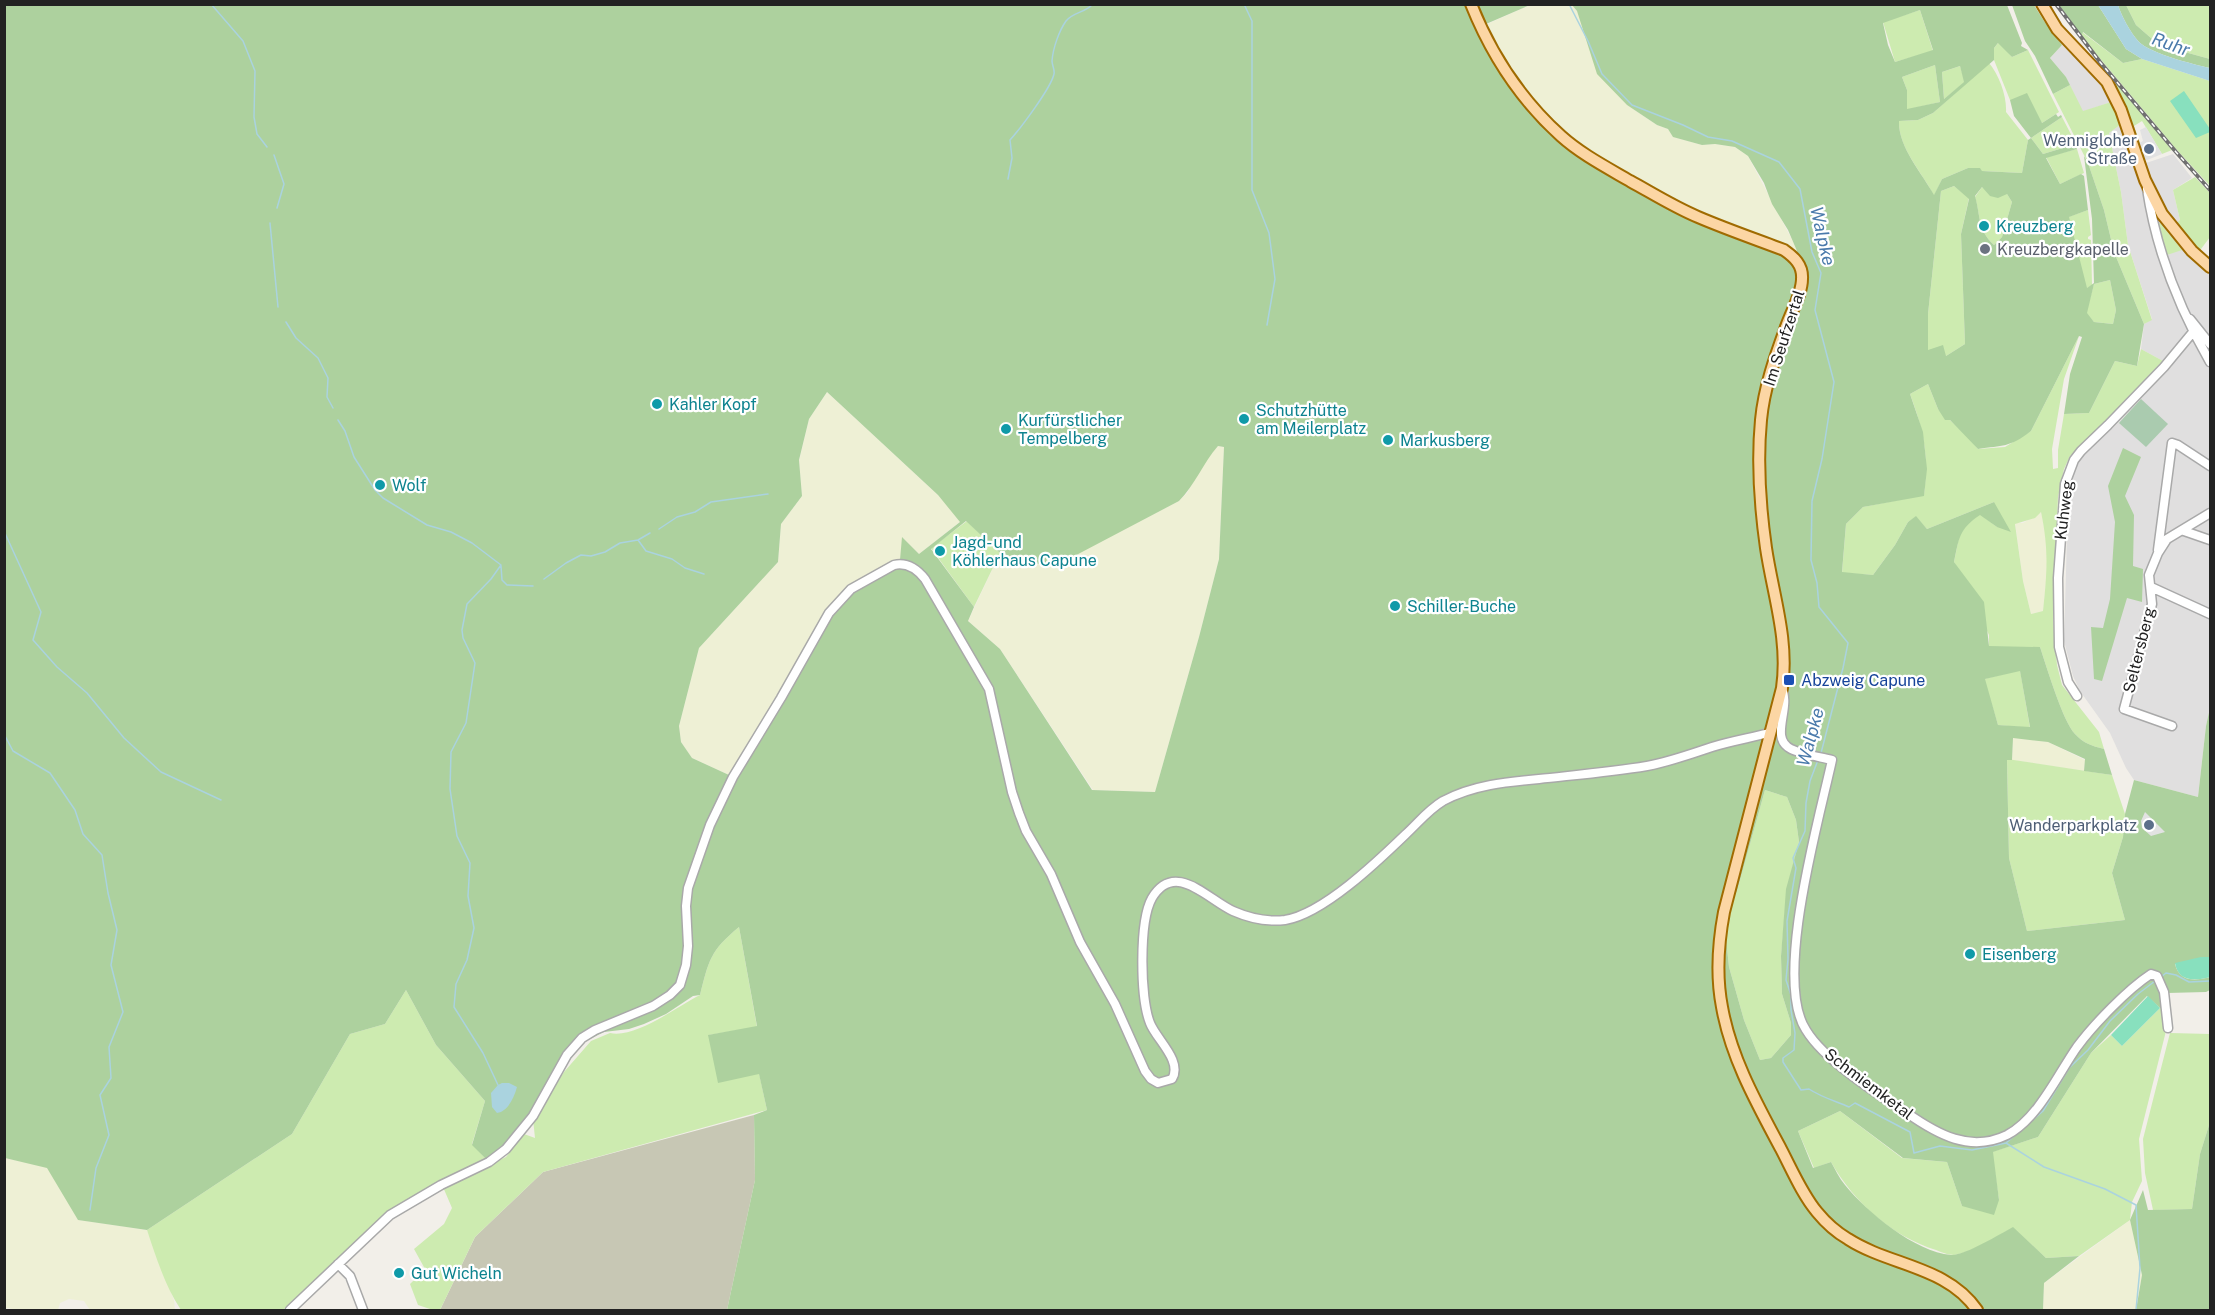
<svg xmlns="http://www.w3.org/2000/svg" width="2215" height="1315" font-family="'Public Sans',sans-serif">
	<rect width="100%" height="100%" fill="#f2efe9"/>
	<path fill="#e0dfdf" d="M2062 45 2099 80 2111 102 2082 112 2066 77 2050 58Z
		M2120 125 2134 167 2173 154 2192 178 2173 190 2180 220 2166 231 2191 258 2210 274V340L2187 333 2210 369V708L2206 726 2198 797 2134 780 2126 768 2110 733 2080 691 2073 676 2064 641 2068 502 2073 472 2080 458 2117 424 2172 366 2141 349 2144 324 2152 319 2128 245 2121 192 2109 133Z"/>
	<path fill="#c7c7b4" d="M754 1115 755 1180 727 1310H440L475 1237 543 1172Z"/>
	<path fill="#eef0d5" d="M1530 5H1572L1577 11 1617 94 1627 105 1657 125 1668 129 1674 137 1702 145 1715 144 1735 147 1748 156 1798 251 1696 213 1611 166 1565 135 1527 94 1494 43 1485 25Z
		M827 392 938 495 961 521 919 554 903 538 901 560 777 701 729 775 692 758 681 742 679 726 699 648 778 562 781 524 802 496 799 461 809 419Z
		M1218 446 1224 447 1219 559 1199 637 1155 792 1093 790 1000 649 968 621 1000 553 1032 564 1063 561 1179 501 1187 493 1208 456Z
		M2041 512 2047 540 2048 564 2043 611 2031 614 2023 581 2015 523H2023Z
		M2013 737 2048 742 2085 760 2084 771 2012 760Z
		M5 1158 47 1167 79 1220 147 1230 174 1300 175 1310H90L84 1301 69 1299 60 1303 58 1310H18L7 1308 5 1310Z
		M2130 1220 2142 1275 2136 1310H2043L2044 1283Z"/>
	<path fill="#cdebb0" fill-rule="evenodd" d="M2126 5H2210V59L2159 45 2136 25Z
		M1920 10 1933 51 1895 62 1883 22Z
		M2082 32 2123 63 2142 59 2210 81V186L2176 149 2081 36Z
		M1999 42 2012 57 2028 50 2059 112 2042 123 2012 100H2010L1994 60V48Z
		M1989 63C1999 75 2007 96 2006 112L2028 140 2022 173 1982 171 1968 168 1942 179 1934 196C1923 173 1898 148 1899 121L1918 120 1933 113Z
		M1935 65 1940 102 1906 110 1907 90 1902 77Z
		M1960 66 1965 82 1944 99 1942 72Z
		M2114 80 2172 150 2162 154 2142 121 2134 126 2140 143H2137L2112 82Z
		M2070 85 2083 111 2111 102 2120 125 2109 133 2121 192 2128 245 2152 320 2144 324 2114 252 2104 210 2088 163 2053 94Z
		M2062 117 2076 144 2043 154 2031 138Z
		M2077 149 2084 173 2060 184 2046 157Z
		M2195 177 2210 193V237L2198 253 2174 225 2180 220 2173 190Z
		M1954 186 1969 198 1961 234 1965 344 1946 356 1928 351V314L1941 191Z
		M1982 187 1986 190 2007 194 2012 202 2002 237 1994 245C1977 229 1981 217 1975 197Z
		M2088 210 2091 235 2088 237V239L2091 240 2092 285 2086 289 2068 217Z
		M2159 223H2160L2182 250 2167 255 2157 225Z
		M2110 280 2116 310 2113 324 2094 322 2086 313 2094 284Z
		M2079 336 2064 379 2052 449 2053 469 2058 468V450L2064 414 2089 413 2115 361 2137 366 2141 349 2163 361 2133 394 2070 456 2064 469 2058 497 2053 621 2057 665 2062 685 2099 732 2104 749C2092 746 2083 743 2075 734 2063 722 2046 665 2040 647H1989V635L1954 562 1959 537 1965 525 1980 514 1997 527 1994 502 1927 529 1916 517 1908 522 1895 545 1873 575 1842 573 1846 524 1863 507 1924 495C1929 454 1924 432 1910 394L1928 384 1938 409 1968 437 1978 449 2005 447 2031 431ZM2041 512C2049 550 2047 573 2043 611L2031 614 2023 581 2015 524 2035 518Z
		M967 521 1000 553 974 607 931 548Z
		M2020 670 2030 728 1998 725 1984 679Z
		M2007 759 2112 775 2125 814 2123 837 2112 873 2125 920 2027 931 2009 858Z
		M1765 790 1787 797 1796 820 1799 842 1787 889 1781 956 1782 994 1791 1023V1035L1771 1058 1760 1060 1744 1020 1729 967 1725 929 1728 910 1737 891Z
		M739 927 757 1027 709 1035 759 1073 767 1110 543 1172 475 1237 440 1310H433L418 1305 410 1284 425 1269 414 1249 444 1224 452 1208 443 1187 506 1157 524 1134 535 1138 533 1119 564 1072 591 1041 610 1033C635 1039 678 1006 700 995 709 960 710 951 739 927Z
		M406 990 436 1045 485 1101 472 1144 487 1160 437 1185 357 1243 283 1310H181C165 1286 156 1257 147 1230L292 1134 350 1034 385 1024Z
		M2166 1007V1031L2139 1139 2142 1181 2132 1202 2130 1220 2079 1256 2046 1258 2013 1228C1995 1237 1974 1252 1954 1255 1948 1255 1941 1252 1936 1250 1891 1236 1854 1202 1831 1162L1814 1168 1798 1131 1840 1111 1902 1158 1947 1162 1962 1206 1999 1200 1992 1152 2038 1137 2091 1053 2111 1035 2122 1046 2160 1008Z
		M2170 1033 2210 1034V1122L2200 1154 2192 1209 2153 1210 2145 1173 2143 1139Z"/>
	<path fill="#add19e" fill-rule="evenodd" d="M914 4 918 6 925 4 1530 5 1486 24 1512 73 1547 117 1586 151 1696 213 1797 251 1788 230 1772 204 1764 183 1748 156 1735 147 1715 144 1702 145 1673 137 1668 129 1657 125 1627 105 1597 74 1577 11 1572 5H2007L2022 43 2021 46 2028 50 2012 57 1998 43 1994 48V60L1933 113 1918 120 1899 121C1898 147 1922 173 1934 195L1942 179 1968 168H1980L1982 171 2022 173 2028 140 2031 138 2014 116 2010 100 2027 93 2042 123 2056 114 2058 117 2061 115 2062 117 2031 138 2043 154 2076 144 2077 149 2046 158 2060 184 2081 174 2084 176 2088 210 2069 217 2087 288 2094 283 2092 219 2084 156 2088 163 2104 210 2114 252 2144 324 2137 366 2115 361 2089 413 2064 414 2070 374 2082 337 2079 336 2031 431C2009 448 2003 445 1978 449L1950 420H1945L1938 409 1928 384 1910 394 1923 432 1927 469 1924 496 1863 507 1846 524 1842 572 1873 575 1895 545 1908 522 1916 516 1927 529 1994 502 2011 532 1997 527 1980 515C1959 529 1959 538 1954 562L1984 602 1989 646 2040 647C2046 665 2063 722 2075 734 2083 743 2092 746 2104 749L2112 775 2084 771 2085 759 2048 742 2013 738 2012 760H2007L2009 858 2027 931 2125 920 2112 873 2123 837 2125 814 2134 780 2198 797 2206 726 2210 708V957L2175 964C2179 982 2195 981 2210 977V990L2206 992 2167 993 2161 974 2153 972 2151 974 2167 1007 2160 1008 2147 996 2091 1053 2038 1137 1993 1152 1999 1200 1994 1215 1962 1206 1947 1162 1903 1158 1840 1111 1798 1131 1813 1168 1831 1162C1835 1169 1839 1178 1845 1185 1867 1212 1915 1252 1951 1255 1964 1256 2000 1234 2013 1227L2046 1258 2079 1256 2044 1283 2043 1310H727L755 1180 754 1115 767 1110 759 1074 718 1083 708 1035 757 1026 739 927C710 951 709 960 700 995L693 996 666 1014 644 1024 629 1029 604 1032 586 1041 574 1052 540 1104 489 1162 472 1145 485 1101 436 1045 406 990 385 1024 350 1034 292 1134 147 1230 78 1220 47 1168 5 1158V5ZM1920 10 1933 50 1895 62 1888 45 1883 23ZM1935 65 1940 102 1907 109V90L1902 77ZM1960 66 1964 82 1944 99 1942 72ZM1954 186 1969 199 1961 234 1965 344 1946 356 1943 345 1928 350V314L1941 191ZM1982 187 1990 196 1998 198 2007 194 2012 202 2002 237 1994 245C1977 229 1981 217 1975 196ZM2110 280 2116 310 2113 324 2094 322 2087 313 2094 284ZM827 392 938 495 960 522 919 554 902 537 900 560 871 574 828 609 777 701 729 775 692 758 681 742 679 726 699 648 778 562 781 524 802 496 799 460 809 419ZM1218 446 1224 447 1219 559 1199 637 1155 792 1092 790 1000 649 968 621 974 607 931 549 966 521 1000 553 1015 560 1032 564 1063 562 1179 501C1195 485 1203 463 1218 446ZM2020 671 2030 727 1998 725 1985 679ZM1765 790 1787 797 1796 820 1799 842 1786 889 1781 956 1782 994 1791 1023V1035L1771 1058 1760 1060 1744 1020 1729 967 1725 929 1728 910 1737 891Z
		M2012 5H2034L2044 21 2062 45 2050 58 2066 77 2070 85 2053 94 2035 56 2025 41Z
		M2059 5H2098L2126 49 2142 59 2123 63 2083 32 2081 36Z
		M2118 5H2126L2136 25 2159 45 2210 59V68C2192 64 2152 54 2139 42 2130 32 2122 17 2118 5Z
		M2123 448 2141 457 2125 496 2134 515 2133 566 2143 569 2142 602 2127 598 2102 681 2094 679 2091 627 2103 628 2110 599 2115 522 2108 486Z
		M2210 1122V1310H2136L2142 1275 2130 1220 2143 1190 2148 1210 2192 1209 2200 1154Z"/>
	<path fill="#aacbaf" d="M2141 399 2168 424 2146 447 2119 423Z"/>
	<path fill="#88e0be" d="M2184 91 2210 129V132L2196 138 2170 101Z
		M2201 957H2210V977C2195 981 2178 982 2175 963Z
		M2148 996 2160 1008 2122 1046 2111 1035Z"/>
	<path fill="#e2e2e2" d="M2146 127 2162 154 2147 160 2144 159 2138 144 2143 141 2140 130Z
		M2145 812 2165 832 2151 836 2142 828 2141 821Z"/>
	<path fill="#aad3df" d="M2098 5H2118C2122 17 2130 32 2139 42 2152 54 2192 64 2210 68V81L2142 59 2126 49Z
		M502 1083H509L517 1087C514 1098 508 1111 497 1113L492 1107 491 1093 498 1085Z"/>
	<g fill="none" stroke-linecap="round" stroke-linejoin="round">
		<path stroke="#aad3df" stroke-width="1.5" d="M211 4 243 41 255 71 254 117 257 134 267 147
			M1244 4 1252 21V190L1269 233 1275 279 1267 325
			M1569 4 1588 41 1602 74 1632 105 1683 125 1708 137 1732 141 1779 162 1800 189 1812 252 1821 273 1815 310 1834 382 1822 459 1812 501 1811 560 1817 583 1819 607 1848 643 1843 668 1821 753
			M274 155 284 184 277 208
			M1008 179 1012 158 1010 140C1020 129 1051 88 1054 74 1055 70 1052 65 1052 61 1053 48 1059 31 1066 21 1073 12 1085 13 1093 4
			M270 223 278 307
			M286 322 296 338 318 358 328 378 327 397 333 408
			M338 420 345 431 354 457 375 490 383 498 427 525 451 532 472 543 501 565 491 579 467 604 462 630 463 638 475 663 466 723 451 752 450 789 457 836 470 863 468 896 474 928 467 960 456 984 454 1007 483 1053 498 1085
			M659 529 677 517 695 512 711 502 768 494
			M4 531 41 612 33 640 57 667 87 693 124 738 161 772 221 800
			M638 540 646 551 672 559 685 568 704 574
			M501 566 502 580 507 585 533 586
			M544 579 566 563 581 555 591 556 605 552 620 543 638 540 650 533
			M4 734 13 751 50 773 75 810 83 834 102 855 108 893 117 930 111 965 123 1012 109 1047 111 1078 100 1095 109 1135 96 1168 90 1210
			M1818 760 1810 781 1806 803 1805 831 1793 858 1796 868 1787 921 1788 959 1786 980 1791 995V1010L1795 1033 1794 1050 1783 1058V1062L1801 1090 1809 1089C1821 1097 1835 1101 1849 1107L1855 1103 1910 1132 1914 1153 1940 1146 1972 1150 2006 1143 2043 1111 2069 1068 2088 1050 2110 1021 2138 994 2155 981
			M2161 977 2166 973 2176 975 2189 982 2210 981
			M2006 1143 2044 1167 2105 1189 2136 1205 2140 1268 2136 1310"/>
		<g stroke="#a9a9a9" stroke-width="11">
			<path id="minor" d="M2147 189C2156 249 2180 310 2210 362
				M2190 319 2210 344
				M2184 531 2210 540
				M2158 550 2172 443 2178 445 2210 466
				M2151 587 2210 614
				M1782 688C1791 709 1769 738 1791 749 1801 754 1820 757 1832 760 1819 820 1773 980 1806 1030 1824 1060 1877 1094 1907 1113 1937 1134 1970 1153 2007 1135 2038 1119 2058 1074 2077 1047 2094 1024 2128 989 2151 974L2157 976 2164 992 2168 1028
				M2077 696 2068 682 2059 647 2058 578 2065 484 2074 460 2081 451 2108 425 2164 367 2193 332
				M2172 726 2124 709 2152 604 2149 575 2158 553 2167 539 2210 513
				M338 1264 350 1276 363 1310
				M290 1310 390 1215 441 1185 489 1162 506 1149 533 1116 567 1055 582 1038 595 1030 653 1006 670 995 680 985 686 965 688 946 686 906 688 888 710 825 733 777 781 698 829 613 851 589 894 565C907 562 917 569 925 579L989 689 1012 792 1019 813 1026 831 1051 874 1080 942 1115 1004 1145 1071 1151 1079 1158 1083 1172 1079C1183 1061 1156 1039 1150 1023 1140 998 1139 921 1152 898 1175 860 1207 899 1233 911 1249 918 1268 922 1285 920 1323 914 1378 861 1406 834 1418 823 1428 810 1443 801 1473 785 1506 782 1539 779 1575 775 1611 772 1647 766 1669 762 1691 754 1712 747 1731 741 1750 738 1769 733"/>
		</g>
		<g stroke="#a06b00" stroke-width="14">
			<path id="major" d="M1471 4C1491 54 1521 100 1561 136 1581 154 1606 167 1630 181 1652 193 1674 207 1698 217 1726 229 1755 239 1784 250 1794 257 1803 265 1802 279 1802 294 1791 312 1786 327 1775 357 1764 388 1761 420 1757 462 1760 506 1766 548 1773 595 1789 640 1782 688L1724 912C1718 944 1716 976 1722 1007 1731 1058 1757 1104 1781 1149 1792 1170 1802 1194 1817 1212 1826 1223 1836 1232 1848 1239 1890 1266 1947 1266 1977 1310
				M2042 4 2057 29 2107 82 2121 110 2145 180 2162 214 2192 251 2210 267"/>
		</g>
		<use href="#minor" stroke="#fff" stroke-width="8"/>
		<use href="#major" stroke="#fcd6a4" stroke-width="10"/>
		<g stroke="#707070" stroke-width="4">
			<path id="rail" d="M2056 4 2100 62 2176 152 2210 190"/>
		</g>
		<use href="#rail" stroke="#fff" stroke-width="1.5" stroke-dasharray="4.5" stroke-linecap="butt"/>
	</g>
	<g fill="#5c6f8a" stroke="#fff" stroke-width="2">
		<circle cx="2149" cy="149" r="6"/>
		<circle cx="2149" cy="825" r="6"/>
	</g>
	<g fill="#0f9aa8" stroke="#fff" stroke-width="2">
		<circle cx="1984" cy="226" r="6"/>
		<circle cx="657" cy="404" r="6"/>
		<circle cx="1244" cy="419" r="6"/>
		<circle cx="1006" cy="429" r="6"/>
		<circle cx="1388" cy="440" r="6"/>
		<circle cx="380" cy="485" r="6"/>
		<circle cx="940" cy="551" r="6"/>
		<circle cx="1395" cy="606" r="6"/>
		<circle cx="1970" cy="954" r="6"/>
		<circle cx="399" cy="1273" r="6"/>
	</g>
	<circle fill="#6b7280" stroke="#fff" stroke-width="2" cx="1985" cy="249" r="6"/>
	<rect fill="#1a4fb4" stroke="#fff" stroke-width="2" x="1783" y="674" width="12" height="12" rx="3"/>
	<g text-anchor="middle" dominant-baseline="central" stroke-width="4.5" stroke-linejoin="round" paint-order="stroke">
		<g font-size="16" fill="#4e5e75" stroke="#fff" text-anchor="end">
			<text x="2137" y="140">Wennigloher<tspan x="2137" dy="18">Straße</tspan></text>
			<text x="2137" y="825">Wanderparkplatz</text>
		</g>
		<g font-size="16" fill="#0d838f" stroke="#fff" text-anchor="start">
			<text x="1996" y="226">Kreuzberg</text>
			<text x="669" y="404">Kahler Kopf</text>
			<text x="1256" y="410">Schutzhütte<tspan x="1256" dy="18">am Meilerplatz</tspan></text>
			<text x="1018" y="420">Kurfürstlicher<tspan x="1018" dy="18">Tempelberg</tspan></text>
			<text x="1400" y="440">Markusberg</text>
			<text x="392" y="485">Wolf</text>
			<text x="952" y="542">Jagd- und<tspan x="952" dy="18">Köhlerhaus Capune</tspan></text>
			<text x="1407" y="606">Schiller-Buche</text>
			<text x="1982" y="954">Eisenberg</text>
			<text x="411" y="1273">Gut Wicheln</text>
		</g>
		<g font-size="16" fill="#5b616d" stroke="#fff" text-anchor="start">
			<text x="1997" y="249">Kreuzbergkapelle</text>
		</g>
		<g font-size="16" fill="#222" stroke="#fff">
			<text transform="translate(1784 338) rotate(-72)">Im Seufzertal</text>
			<text transform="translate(2064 510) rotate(-83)">Kuhweg</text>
			<text transform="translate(2139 650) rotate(-76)">Seltersberg</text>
			<text transform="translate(1869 1084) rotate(37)">Schmiemketal</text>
		</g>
		<g font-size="16" fill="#164399" stroke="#fff" text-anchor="start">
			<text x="1801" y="680">Abzweig Capune</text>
		</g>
		<g font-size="18" font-style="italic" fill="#4a7aab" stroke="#fff">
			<text transform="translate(2171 44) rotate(19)">Ruhr</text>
			<text transform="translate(1823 236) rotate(77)">Walpke</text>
			<text transform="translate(1810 737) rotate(-75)">Walpke</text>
		</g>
	</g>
	<rect width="2215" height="1315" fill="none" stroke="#222222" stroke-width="12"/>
</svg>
